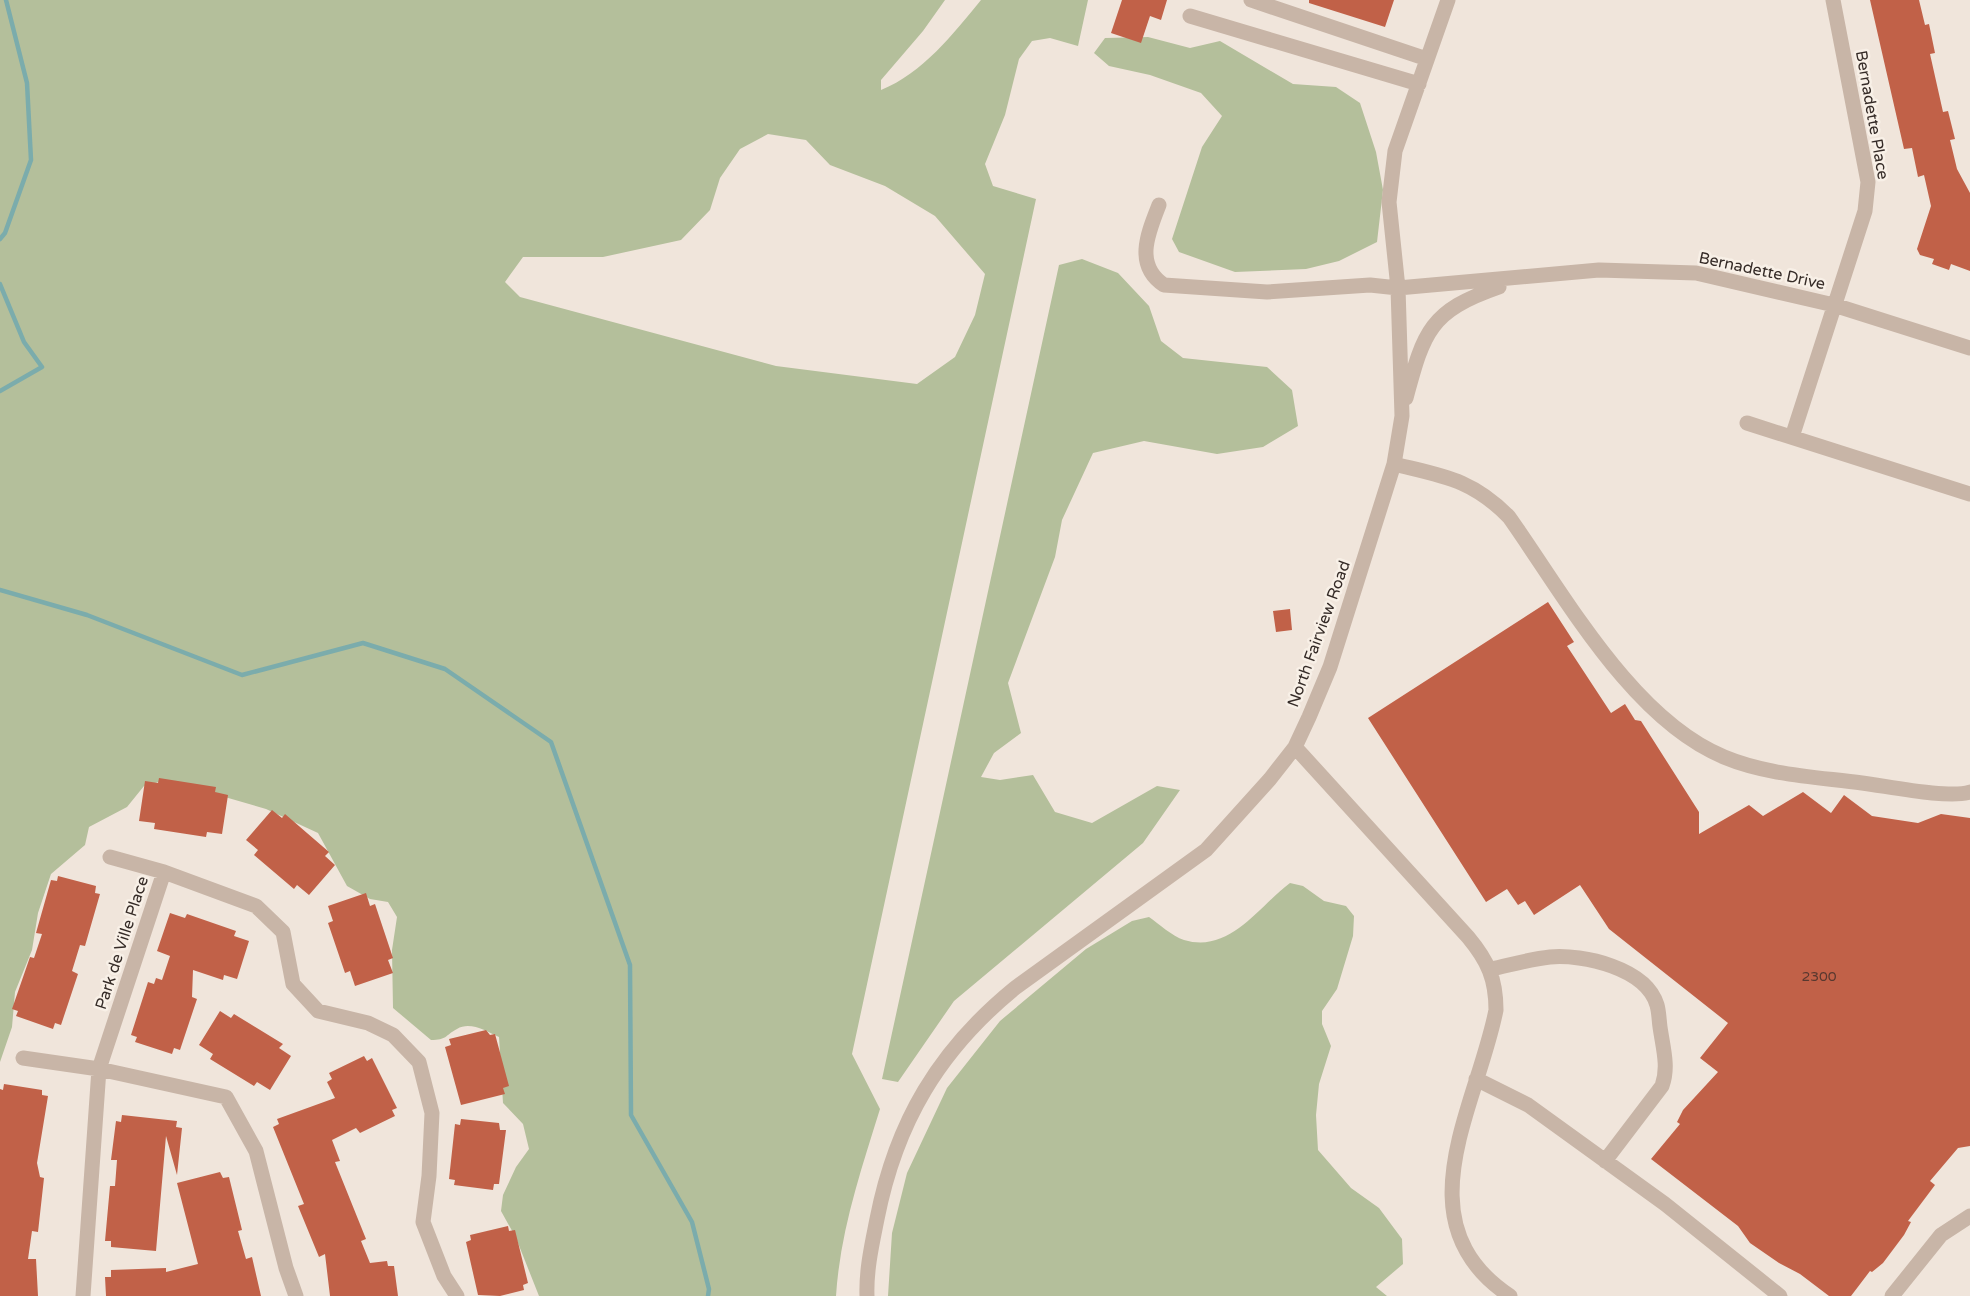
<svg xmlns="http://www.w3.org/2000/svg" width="1970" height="1296" font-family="'Varela Round',sans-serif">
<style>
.green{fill:#b4bf9b;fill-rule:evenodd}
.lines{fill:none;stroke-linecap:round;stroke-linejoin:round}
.stream{stroke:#7bacac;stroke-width:4.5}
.building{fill:#c16148}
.minor{stroke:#c8b5a7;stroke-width:15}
.labels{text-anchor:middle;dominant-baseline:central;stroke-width:5;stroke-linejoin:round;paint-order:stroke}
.number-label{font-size:14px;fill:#58382f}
.street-label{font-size:16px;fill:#352b27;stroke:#f8f0e7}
</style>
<rect width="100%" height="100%" fill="#f0e5db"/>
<path class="green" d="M 0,0 L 945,0 L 923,31 L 881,80 L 881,90 C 923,73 953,34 981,0 L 1088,0 L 1078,46 L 1050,38 L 1032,41 L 1019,59 L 1005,115 L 985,164 L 993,186 L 1036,199 L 852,1054 L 880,1109 C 861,1170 840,1232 836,1296 L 539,1296 L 516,1238 L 501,1211 L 503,1195 L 516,1167 L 529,1149 L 523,1124 L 503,1103 L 499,1037 C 486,1031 470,1021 457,1029 C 444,1036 447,1040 431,1040 L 393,1008 L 392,950 L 397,917 L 388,902 L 370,899 L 347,886 L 318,833 L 266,809 L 166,780 L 144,786 L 127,807 L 89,827 L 85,845 L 51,874 L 38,913 L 32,950 L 15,992 L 12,1027 L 0,1062 ZM 768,134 L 806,140 L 830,165 L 885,186 L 935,216 L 985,274 L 975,315 L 955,357 L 917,384 L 776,366 L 520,297 L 505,282 L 523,257 L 603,257 L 681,240 L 710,210 L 720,178 L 740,149 Z
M 1148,37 L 1190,48 L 1220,41 L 1293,84 L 1336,87 L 1360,103 L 1376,152 L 1383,190 L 1377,242 L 1339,261 L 1306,269 L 1235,272 L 1179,252 L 1172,239 L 1202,147 L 1222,116 L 1201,93 L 1150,75 L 1109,66 L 1094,53 L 1105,38 Z
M 1082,259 L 1118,273 L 1149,306 L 1161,341 L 1183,358 L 1267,367 L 1292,390 L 1298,426 L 1263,447 L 1217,454 L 1144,441 L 1093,453 L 1062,520 L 1055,557 L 1008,683 L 1021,733 L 994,753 L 981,777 L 1000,780 L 1033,775 L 1055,812 L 1092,823 L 1157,786 L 1180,790 L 1143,843 L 954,1001 L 898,1082 L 882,1079 L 1059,265 Z
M 1290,883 L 1303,886 L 1324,901 L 1346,906 L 1354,916 L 1353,936 L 1337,989 L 1322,1011 L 1322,1024 L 1331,1046 L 1319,1084 L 1316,1115 L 1318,1150 L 1351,1188 L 1379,1208 L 1402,1239 L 1403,1264 L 1376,1287 L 1387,1296 L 888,1296 L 892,1233 L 907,1173 L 947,1088 L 1000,1021 L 1086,949 L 1132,921 L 1149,917 C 1159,924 1172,936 1184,940 C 1230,954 1259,906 1290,883 Z"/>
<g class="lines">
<path class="stream" d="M 0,239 L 5,233 L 31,160 L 27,83 L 6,0
M 0,284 L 24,342 L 42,367 L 0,391
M 0,590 L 87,615 L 242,675 L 363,643 L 445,669 L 551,742 L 630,965 L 631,1115 L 692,1222 L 709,1289 L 708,1296"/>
</g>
<path class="building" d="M 1122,0 L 1167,0 L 1161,20 L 1150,16 L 1141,43 L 1111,33 Z
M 1309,0 L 1394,0 L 1385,27 L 1309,3 Z
M 1870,0 L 1919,0 L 1925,25 L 1929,24 L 1935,53 L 1930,54 L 1943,112 L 1948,111 L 1955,139 L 1950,140 L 1957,169 L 1970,193 L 1970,271 L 1951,264 L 1949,270 L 1932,264 L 1934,259 L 1920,255 L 1917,249 L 1931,206 L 1924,175 L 1918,177 L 1912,148 L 1904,149 Z
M 1548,602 L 1574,642 L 1567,646 L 1611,713 L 1625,704 L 1635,720 L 1641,721 L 1699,812 L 1699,834 L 1749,805 L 1763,816 L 1803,792 L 1831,813 L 1844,795 L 1872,816 L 1918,823 L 1941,814 L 1970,818 L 1970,1146 L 1958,1148 L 1930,1181 L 1935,1185 L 1908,1221 L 1911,1222 L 1904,1235 L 1883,1263 L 1872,1272 L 1870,1271 L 1851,1296 L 1829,1296 L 1800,1274 L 1779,1263 L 1750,1243 L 1738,1226 L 1651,1159 L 1680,1124 L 1677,1122 L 1683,1110 L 1718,1072 L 1700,1058 L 1728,1023 L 1609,929 L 1580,885 L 1534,915 L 1525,901 L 1518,905 L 1507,889 L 1486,902 L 1368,718 Z
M 1290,609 L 1292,630 L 1276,632 L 1273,611 Z
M 159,778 L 216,787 L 215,792 L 228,795 L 222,834 L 207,832 L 206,837 L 154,829 L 155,823 L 139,821 L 145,781 L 158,783 Z
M 272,810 L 282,818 L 285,814 L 329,852 L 325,856 L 335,865 L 309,895 L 297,885 L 294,889 L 254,855 L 258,850 L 246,840 Z
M 58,876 L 96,886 L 95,893 L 100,894 L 85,946 L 80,945 L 72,971 L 78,974 L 61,1025 L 55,1023 L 53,1029 L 16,1016 L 18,1011 L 12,1009 L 30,957 L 34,958 L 42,934 L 36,933 L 51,880 L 57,881 Z
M 366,893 L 370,906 L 375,904 L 393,958 L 388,960 L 393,973 L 355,986 L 350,971 L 345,973 L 328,923 L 333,921 L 328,906 Z
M 170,913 L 185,918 L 187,914 L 236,931 L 234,936 L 249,941 L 237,979 L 224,975 L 223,980 L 193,970 L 192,997 L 197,999 L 180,1050 L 174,1048 L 172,1054 L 135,1042 L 137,1037 L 131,1035 L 148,982 L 154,984 L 156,978 L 162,980 L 170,956 L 157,951 Z
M 220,1011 L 231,1018 L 234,1014 L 283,1044 L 279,1048 L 291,1056 L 270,1090 L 257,1082 L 254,1086 L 210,1059 L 213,1054 L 199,1045 Z
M 486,1030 L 490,1035 L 495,1034 L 509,1086 L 503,1088 L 505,1094 L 461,1105 L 445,1047 L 451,1045 L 449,1039 Z
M 364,1056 L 367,1061 L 372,1058 L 397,1108 L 392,1110 L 395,1116 L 360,1133 L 356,1128 L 332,1140 L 340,1161 L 335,1162 L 366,1239 L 361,1241 L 370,1263 L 387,1261 L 388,1266 L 394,1266 L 398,1296 L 330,1296 L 325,1254 L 319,1257 L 298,1206 L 304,1204 L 273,1127 L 279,1124 L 277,1119 L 335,1098 L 327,1082 L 332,1079 L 329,1073 Z
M 4,1084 L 42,1090 L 42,1095 L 48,1096 L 37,1163 L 40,1177 L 44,1178 L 38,1232 L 32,1231 L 28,1259 L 36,1259 L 38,1296 L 0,1296 L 0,1089 L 3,1090 Z
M 122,1115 L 177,1121 L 176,1127 L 182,1128 L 177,1175 L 166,1136 L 156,1251 L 111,1247 L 111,1241 L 105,1241 L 110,1186 L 115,1186 L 117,1160 L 111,1160 L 116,1121 L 121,1122 Z
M 461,1119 L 499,1123 L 500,1130 L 506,1130 L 499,1184 L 494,1184 L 493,1190 L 454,1185 L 455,1180 L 449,1179 L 455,1124 L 460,1125 Z
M 220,1172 L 223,1178 L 229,1177 L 242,1230 L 238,1231 L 246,1259 L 252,1257 L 261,1296 L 106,1296 L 105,1277 L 111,1277 L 111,1270 L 166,1268 L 166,1272 L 198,1264 L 177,1183 Z
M 508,1226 L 509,1231 L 515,1230 L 528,1283 L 523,1285 L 524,1290 L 500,1296 L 478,1295 L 466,1242 L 471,1240 L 470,1235 Z"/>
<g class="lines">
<path class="minor" d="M 1251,0 L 1427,59
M 1190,16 L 1419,84
M 1159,205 C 1148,233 1134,265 1164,285 L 1267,292 L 1370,285 L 1398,288 L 1599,270 L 1696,273 L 1834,305 L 1970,348
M 1406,398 C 1424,331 1430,311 1499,287
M 1747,423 L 1970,494
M 1792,437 L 1865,211 L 1868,182 L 1833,0
M 1394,464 C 1443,476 1472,479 1509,517 C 1565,596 1632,719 1724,757 C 1767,775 1817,777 1862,783 C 1887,786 1949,799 1970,792
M 1295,747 L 1468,937 C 1488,961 1496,979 1496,1010 C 1477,1107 1400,1223 1510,1296
M 110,857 L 164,872 L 256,906 L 283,932 L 293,984 L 318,1011 L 368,1023 L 393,1035 L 419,1062 L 432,1113 L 429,1176 L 423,1222 L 444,1276 L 457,1296
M 1491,969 C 1510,965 1530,959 1550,957 C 1583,954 1646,968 1657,1005 C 1659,1012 1659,1020 1660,1027 C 1663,1048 1669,1067 1662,1086 L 1605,1161
M 23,1058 L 99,1069 L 226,1097 L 256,1151 L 286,1268 L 296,1296
M 1476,1079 L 1528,1105 L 1665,1204 L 1780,1296
M 83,1296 L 99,1069 L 164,872
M 867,1296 C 866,1270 872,1244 877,1219 C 896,1122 939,1050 1015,988 L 1206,850 L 1270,779 L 1295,747 L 1309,717 L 1330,667 L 1394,464 L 1402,416 L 1398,288 L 1389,202 L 1395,151 L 1448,0
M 1892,1296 L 1941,1235 L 1970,1216"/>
</g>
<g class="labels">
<g class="number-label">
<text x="1819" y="976">2300</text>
</g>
<g class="street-label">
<text transform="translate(1872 115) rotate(80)">Bernadette Place</text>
<text transform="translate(1762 271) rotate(12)">Bernadette Drive</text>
<text transform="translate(1319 634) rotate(-70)">North Fairview Road</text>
<text transform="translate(122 943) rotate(-72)">Park de Ville Place</text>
</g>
</g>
</svg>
